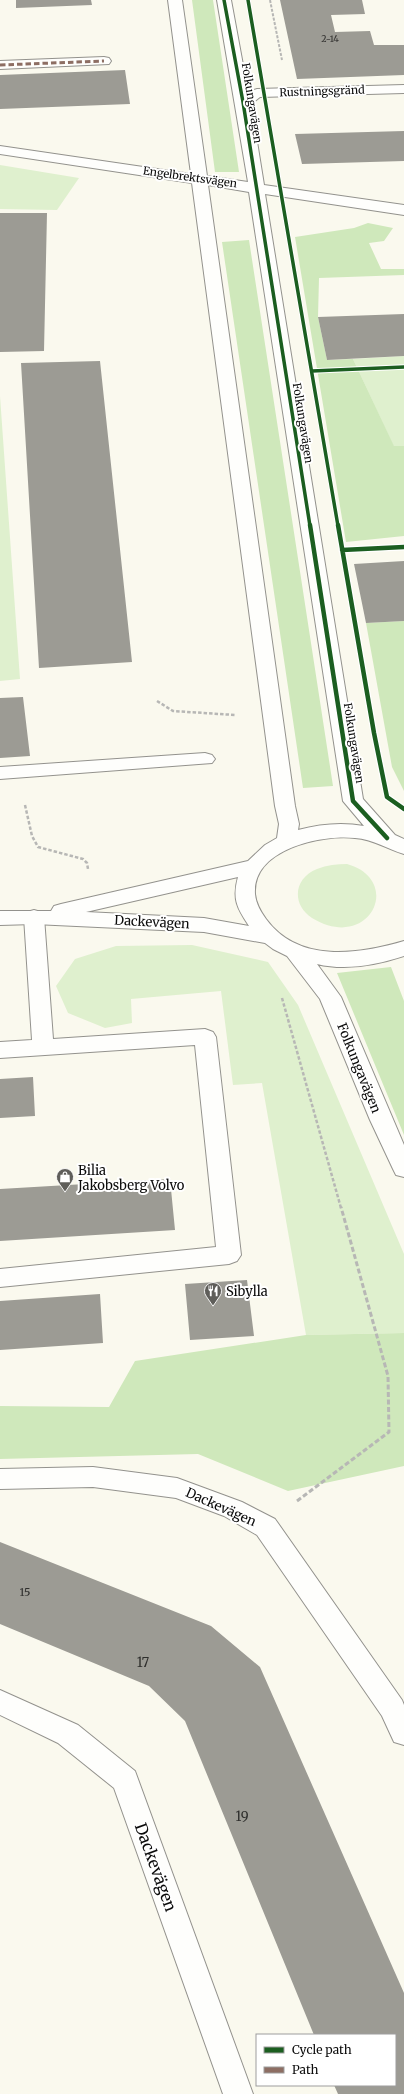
<svg xmlns="http://www.w3.org/2000/svg" width="404" height="2094" font-family="Merriweather,serif">
<style>
.green{fill:#dff0ce}
.forest{fill:#cfe8bb}
.building{fill:#9c9b94}
.lines{fill:none;stroke-linecap:round;stroke-linejoin:round}
.service-casing{stroke:#93928d;stroke-width:2}
.minor-casing{stroke:#93928d;stroke-width:2}
.path-far2{stroke:#b7b7b5;stroke-width:2;stroke-dasharray:3 1.5;stroke-linecap:butt}
.path-far1{stroke:#b7b7b5;stroke-width:2.5;stroke-dasharray:3.5 2;stroke-linecap:butt}
.path{stroke:#b7b7b5;stroke-width:3;stroke-dasharray:5 2.5;stroke-linecap:butt}
.service{fill:#fefefc;fill-rule:evenodd}
.minor{fill:#fefefc;fill-rule:evenodd}
.quiet{stroke:#8d6e63;stroke-width:3;stroke-dasharray:5.5 3;stroke-linecap:butt}
.cycleway-far1-casing{stroke:#fff;stroke-width:5.5}
.cycleway-casing{stroke:#fff;stroke-width:7}
.cycleway-far1{stroke:#1b5e20;stroke-width:3.5}
.cycleway{stroke:#1b5e20;stroke-width:4.5}
.labels{text-anchor:middle;dominant-baseline:central;stroke-width:4;stroke-linejoin:round;paint-order:stroke}
.far-number-label{font-size:9px;fill:#2f2f2d}
.far-street-label{font-size:11px;fill:#0b0b0b;stroke:#fff}
.number-label{font-size:11px;fill:#2f2f2d}
.street-label{font-size:13px;fill:#0b0b0b;stroke:#fff}
.poi-label{font-size:13px;fill:#0b0b0b;stroke:#fff;text-anchor:start}
.near-number-label{font-size:13px;fill:#2f2f2d}
.near-street-label{font-size:16px;fill:#0b0b0b;stroke:#fff}
</style>
<rect width="100%" height="100%" fill="#faf9ee"/>
<path class="green" d="M 0,165 L 79,178 L 57,210 L 0,209 Z
M 404,356 L 404,446 L 394,447 L 353,359 Z
M 0,396 L 20,679 L 0,681 Z
M 347,864 C 404,880 370,953 312,918 C 291,904 294,878 317,869 C 327,865 337,864 347,864 Z
M 192,945 L 268,962 L 298,1005 L 404,1254 L 404,1333 L 306,1335 L 262,1083 L 233,1085 L 221,991 L 131,999 L 132,1023 L 105,1028 L 68,1013 L 56,986 L 75,959 L 116,946 Z"/>
<path class="forest" d="M 192,0 L 213,0 L 239,172 L 215,172 Z
M 368,223 L 393,228 L 384,241 L 369,243 L 381,269 L 404,269 L 404,275 L 319,278 L 318,317 L 327,360 L 353,359 L 394,446 L 404,446 L 404,536 L 346,542 L 295,237 L 354,228 Z
M 249,240 L 333,786 L 303,788 L 222,242 Z
M 404,621 L 404,791 L 392,767 L 366,623 Z
M 391,967 L 404,1001 L 404,1135 L 337,973 Z
M 404,1333 L 404,1466 L 288,1491 L 198,1454 L 0,1459 L 0,1406 L 109,1407 L 135,1361 L 306,1335 Z"/>
<path class="building" d="M 16,0 L 91,0 L 92,5 L 16,8 Z
M 280,0 L 362,0 L 365,14 L 331,15 L 335,32 L 370,31 L 374,45 L 404,45 L 404,75 L 297,79 Z
M 125,70 L 130,104 L 0,109 L 0,75 Z
M 404,131 L 404,161 L 302,164 L 295,134 Z
M 0,213 L 47,213 L 44,351 L 0,352 Z
M 404,314 L 404,356 L 327,360 L 318,317 Z
M 100,361 L 132,662 L 39,668 L 21,363 Z
M 404,561 L 404,621 L 366,623 L 354,564 Z
M 23,697 L 30,756 L 0,758 L 0,698 Z
M 33,1077 L 35,1116 L 0,1118 L 0,1079 Z
M 170,1179 L 175,1230 L 0,1241 L 0,1189 Z
M 247,1280 L 254,1336 L 190,1340 L 185,1284 Z
M 100,1294 L 103,1343 L 0,1350 L 0,1301 Z
M 0,1542 L 211,1626 L 260,1667 L 404,1993 L 404,2094 L 338,2094 L 334,2085 L 395,2085 L 395,2035 L 314,2035 L 185,1721 L 149,1686 L 0,1624 Z"/>
<g class="lines">
<defs>
<path id="service" d="M 205,753 L 212,755 L 215,759 L 212,763 L 0,779 L 0,767 Z
M 34,910 L 41,912 L 44,917 L 53,1039 L 205,1029 L 213,1032 L 216,1037 L 241,1255 L 237,1261 L 229,1264 L 0,1287 L 0,1269 L 216,1247 L 195,1045 L 0,1058 L 0,1042 L 32,1040 L 24,917 L 27,912 Z
M 0,1690 L 78,1725 L 135,1771 L 253,2094 L 223,2094 L 114,1788 L 58,1743 L 0,1715 Z"/>
<path id="minor" d="M 168,0 L 182,0 L 207,176 L 248,182 L 217,0 L 231,0 L 248,92 L 257,89 L 404,85 L 404,93 L 260,97 L 251,104 L 264,185 L 404,205 L 404,215 L 265,194 L 363,799 L 395,835 L 404,839 L 404,854 C 387,849 373,839 355,838 C 322,834 252,849 255,894 C 256,904 261,912 266,919 C 299,964 359,954 404,941 L 404,956 C 377,965 345,971 317,964 L 341,997 L 404,1145 L 404,1177 L 396,1175 L 393,1169 L 370,1120 L 320,999 L 287,956 L 273,949 L 265,943 L 204,932 L 34,924 L 0,925 L 0,911 L 51,911 L 54,906 L 61,904 L 248,861 L 265,845 L 277,838 L 279,824 L 275,806 L 192,183 L 0,154 L 0,146 L 191,174 ZM 208,185 L 249,192 L 343,801 L 364,826 C 342,822 320,824 298,830 L 299,824 L 295,806 ZM 238,877 C 232,899 237,908 249,926 L 204,918 L 86,912 Z
M 104,57 L 109,58 L 111,61 L 109,64 L 0,69 L 0,61 Z
M 93,1467 L 177,1478 L 242,1502 L 275,1519 L 402,1700 L 404,1705 L 404,1745 L 394,1742 L 382,1716 L 257,1535 L 224,1516 L 176,1498 L 93,1487 L 0,1489 L 0,1469 Z"/>
</defs>
<use href="#service" class="service-casing"/>
<use href="#minor" class="minor-casing"/>
<path class="path-far2" d="M 270,0 L 282,60"/>
<path class="path-far1" d="M 157,701 L 173,711 L 235,715
M 25,805 L 32,836 L 38,847 L 83,859 L 87,863 L 88,869
M 282,998 L 341,1208"/>
<path class="path" d="M 297,1501 L 389,1432 L 388,1376 L 341,1207"/>
<use href="#service" class="service"/>
<use href="#minor" class="minor"/>
<path class="quiet" d="M 0,65 L 104,61"/>
<defs>
<path id="cycleway-far1" d="M 224,0 L 243,102 L 310,526
M 248,0 L 338,526
M 312,371 L 404,367"/>
<path id="cycleway" d="M 310,525 L 353,801 L 387,838
M 338,525 L 374,733 L 387,797 L 404,809
M 342,550 L 404,547"/>
</defs>
<use href="#cycleway-far1" class="cycleway-far1-casing"/>
<use href="#cycleway" class="cycleway-casing"/>
<use href="#cycleway-far1" class="cycleway-far1"/>
<use href="#cycleway" class="cycleway"/>
</g>
<defs>
<symbol id="shop-pin" viewBox="-11 -11 22 30"><path d="M0 17L-7.5 6A9.5 9.5 0 1 1 7.5 6Z" fill="#5f5e5a" stroke="#fff"/><path d="M-5-2.5h2.3a2.7 3.5 0 0 1 5.4 0H5L5.5 6h-11ZM-1.5-2.5h3a1.5 2.3 0 0 0-3 0Z" fill="#fff"/></symbol>
<symbol id="restaurant-pin" viewBox="-11 -11 22 30"><path d="M0 17L-7.5 6A9.5 9.5 0 1 1 7.5 6Z" fill="#5f5e5a" stroke="#fff"/><path d="M-5-6h1v4h1v-4h1v4h1v-4h1v5L-1.5 .5V6h-2V.5L-5-1ZM5-6V6H3V1.5H1.5Q1.5-4 5-6Z" fill="#fff"/></symbol>
</defs>
<g fill-rule="evenodd">
<use href="#shop-pin" x="55" y="1167" width="20" height="27"/>
<use href="#restaurant-pin" x="203" y="1281" width="20" height="27"/>
</g>
<g class="labels">
<g class="far-number-label">
<text x="330" y="38">2-14</text>
</g>
<g class="far-street-label">
<text transform="translate(322 91) rotate(-2)">Rustningsgränd</text>
<text transform="translate(252 103) rotate(81)">Folkungavägen</text>
<text transform="translate(190 177) rotate(8)">Engelbrektsvägen</text>
<text transform="translate(303 423) rotate(81)">Folkungavägen</text>
<text transform="translate(354 743) rotate(81)">Folkungavägen</text>
</g>
<g class="number-label">
<text x="25" y="1592">15</text>
</g>
<g class="street-label">
<text transform="translate(152 922) rotate(3)">Dackevägen</text>
<text transform="translate(359 1068) rotate(68)">Folkungavägen</text>
<text transform="translate(221 1507) rotate(24)">Dackevägen</text>
</g>
<g class="poi-label">
<text x="78" y="1170">Bilia<tspan x="78" dy="15">Jakobsberg Volvo</tspan></text>
<text x="226" y="1291">Sibylla</text>
</g>
<g class="near-number-label">
<text x="143" y="1662">17</text>
<text x="242" y="1816">19</text>
</g>
<g class="near-street-label">
<text transform="translate(156 1867) rotate(70)">Dackevägen</text>
</g>
</g>
<rect x="256" y="2034" width="140" height="52" fill="#ffffff" stroke="#9d9d9d"/>
<rect x="264" y="2047" width="20" height="6" fill="#1b5e20" stroke="#9d9d9d"/>
<text x="292" y="2054" font-size="12" fill="#0b0b0b">Cycle path</text>
<rect x="264" y="2067" width="20" height="6" fill="#8d6e63" stroke="#9d9d9d"/>
<text x="292" y="2074" font-size="12" fill="#0b0b0b">Path</text>
</svg>
